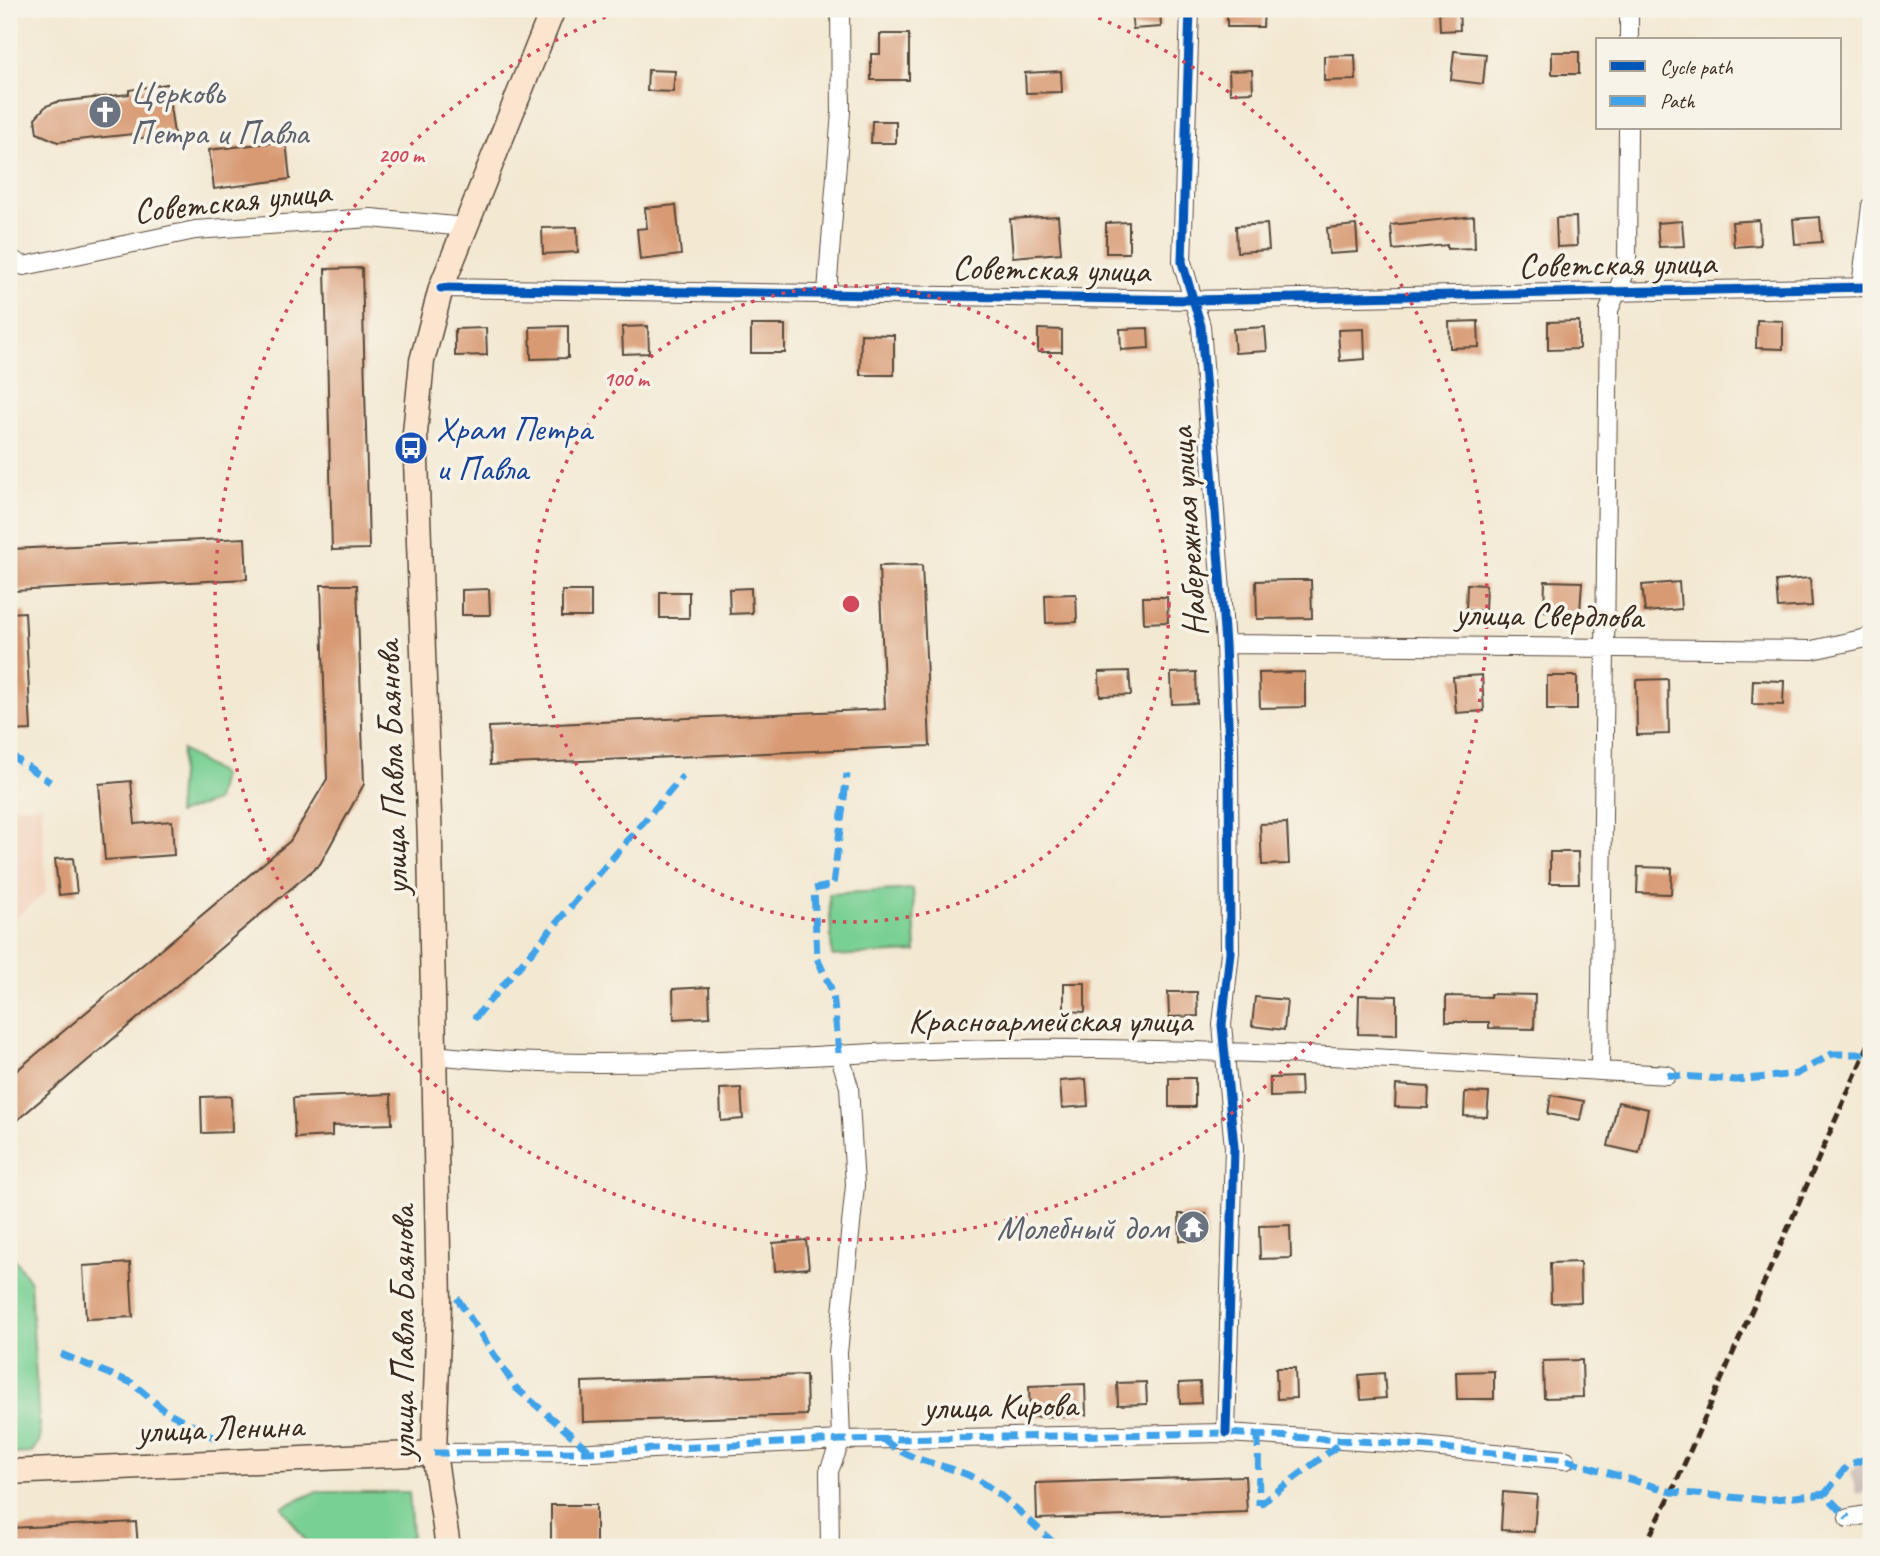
<svg xmlns="http://www.w3.org/2000/svg" width="1880" height="1556" font-family="Caveat,sans-serif">
<style>
.built{fill:#f3d4bf}
.industrial{fill:#cfc0bb}
.green{fill:#79d094;stroke:#5a7d59;stroke-width:2}
.building{fill:#d89a73}
.lines{fill:none;stroke-linecap:round;stroke-linejoin:round}
.street-casing{stroke:#574739;stroke-width:20}
.secondary-casing{stroke:#574739;stroke-width:27}
.street{stroke:#fff;stroke-width:18}
.secondary{stroke:#fbe5cf;stroke-width:24}
.rail{stroke:#3b2a1e;stroke-width:5;stroke-dasharray:10 5;stroke-linecap:butt}
.quiet{stroke:#3fa3ea;stroke-width:7;stroke-dasharray:14 7;stroke-linecap:butt}
.cycleway-casing{stroke:#f7f3e8;stroke-width:13}
.cycleway{stroke:#0057b8;stroke-width:9}
.ring{fill:none;stroke:#d1495b;stroke-width:3.5;stroke-dasharray:3.5 7}
.labels{text-anchor:middle;dominant-baseline:central;stroke-width:7;stroke-linejoin:round;paint-order:stroke}
.worship-label{font-size:35px;fill:#5b616d;stroke:#f7f3e8;text-anchor:start}
.street-label{font-size:35px;fill:#3b2a1e;stroke:#f7f3e8}
.transit-label{font-size:35px;fill:#164399;stroke:#f7f3e8;text-anchor:start}
.centre{fill:#d1495b;stroke:#f7f3e8;stroke-width:3.5}
.ring-label{font-size:21px;text-anchor:middle;font-weight:bold;fill:#d1495b;stroke:#f7f3e8;stroke-width:7;stroke-linejoin:round;paint-order:stroke}
</style>
<rect width="100%" height="100%" fill="#f7f3e8"/>
<filter id="ink" filterUnits="userSpaceOnUse"><feTurbulence type="fractalNoise" baseFrequency=".0143" numOctaves="2"/><feDisplacementMap in="SourceGraphic" scale="14" xChannelSelector="R" yChannelSelector="G"/><feConvolveMatrix kernelMatrix="1 2 1 2 8 2 1 2 1" color-interpolation-filters="sRGB"/></filter>
<filter id="wash" filterUnits="userSpaceOnUse"><feTurbulence type="fractalNoise" baseFrequency=".00686" numOctaves="4" result="noise"/><feDisplacementMap in="SourceGraphic" scale="28" xChannelSelector="R" yChannelSelector="G"/><feGaussianBlur stdDeviation="1.57" result="paint"/><feColorMatrix in="noise" values="0 0 0 0 0 0 0 0 0 0 0 0 0 0 0 0 0 1.4 0 .05"/><feComposite in="paint" operator="in"/></filter>
<g filter="url(#wash)">
<rect width="100%" height="100%" fill="#f3e9d3"/>
<path class="built" d="M 42,805 L 46,892 L 9,924 L 9,807 Z"/>
<path class="industrial" d="M 1871,1452 L 1871,1491 L 1856,1494 L 1851,1472 Z"/>
<path class="green" d="M 182,750 L 222,775 L 216,801 L 177,814 Z
M 913,889 L 916,952 L 832,956 L 829,894 Z
M 9,1250 L 30,1282 L 40,1440 L 31,1453 L 9,1454 Z
M 316,1492 L 409,1492 L 412,1536 L 396,1547 L 310,1547 L 282,1507 Z"/>
<g id="blocks">
<path class="building" d="M 1131,9 L 1160,9 L 1161,27 L 1133,29 Z
M 1227,9 L 1264,9 L 1263,27 L 1227,27 Z
M 1439,9 L 1459,9 L 1460,30 L 1440,31 Z
M 880,34 L 909,34 L 909,80 L 871,80 L 871,54 L 880,54 Z
M 1454,51 L 1486,54 L 1483,84 L 1451,80 Z
M 1552,52 L 1579,52 L 1579,74 L 1552,74 Z
M 1355,55 L 1356,80 L 1324,81 L 1324,56 Z
M 648,70 L 675,71 L 673,92 L 647,91 Z
M 1252,70 L 1253,92 L 1230,93 L 1229,71 Z
M 1061,71 L 1062,92 L 1026,93 L 1025,73 Z
M 167,84 L 174,134 L 134,139 L 133,134 L 58,142 L 37,133 L 35,118 L 46,106 L 57,102 L 129,94 L 129,90 Z
M 872,121 L 896,121 L 896,143 L 871,143 Z
M 286,141 L 290,179 L 214,189 L 209,150 Z
M 676,205 L 681,255 L 640,260 L 637,229 L 647,228 L 645,208 Z
M 1058,216 L 1061,253 L 1013,257 L 1010,219 Z
M 1474,216 L 1475,248 L 1447,249 L 1447,245 L 1393,250 L 1391,225 Z
M 1576,217 L 1577,246 L 1557,247 L 1556,218 Z
M 1820,217 L 1822,242 L 1795,244 L 1793,219 Z
M 1759,220 L 1760,245 L 1734,247 L 1732,222 Z
M 1682,221 L 1684,246 L 1659,247 L 1657,223 Z
M 1129,222 L 1129,253 L 1106,253 L 1106,223 Z
M 1267,224 L 1269,250 L 1237,252 L 1236,226 Z
M 1356,225 L 1358,252 L 1329,254 L 1327,228 Z
M 577,227 L 578,252 L 543,254 L 542,228 Z
M 362,268 L 369,549 L 332,550 L 325,269 Z
M 1757,320 L 1783,321 L 1783,349 L 1756,348 Z
M 1478,321 L 1479,347 L 1450,348 L 1449,322 Z
M 1579,321 L 1579,349 L 1548,350 L 1548,322 Z
M 751,325 L 785,325 L 785,353 L 751,353 Z
M 568,326 L 568,358 L 531,359 L 530,327 Z
M 648,326 L 649,353 L 623,354 L 622,327 Z
M 1265,327 L 1267,351 L 1235,353 L 1233,329 Z
M 486,328 L 487,355 L 455,356 L 455,329 Z
M 1148,328 L 1149,348 L 1121,350 L 1120,329 Z
M 1038,329 L 1062,330 L 1062,352 L 1038,352 Z
M 1364,329 L 1365,359 L 1340,361 L 1338,330 Z
M 861,334 L 894,335 L 894,375 L 860,375 Z
M 245,538 L 247,579 L 13,591 L 11,549 Z
M 922,565 L 930,746 L 490,765 L 489,727 L 885,709 L 879,566 Z
M 1810,578 L 1812,606 L 1778,608 L 1776,581 Z
M 1293,580 L 1311,580 L 1312,618 L 1257,619 L 1256,581 Z
M 1545,581 L 1582,582 L 1580,612 L 1544,611 Z
M 1679,582 L 1681,609 L 1645,612 L 1642,585 Z
M 1467,584 L 1486,585 L 1485,611 L 1466,610 Z
M 321,585 L 357,585 L 364,784 L 320,864 L 9,1127 L 9,1077 L 290,841 L 327,779 Z
M 751,588 L 752,613 L 730,614 L 729,589 Z
M 489,589 L 490,615 L 462,615 L 462,590 Z
M 562,591 L 591,591 L 591,617 L 562,617 Z
M 660,592 L 689,592 L 689,618 L 660,618 Z
M 1076,594 L 1077,622 L 1046,623 L 1045,595 Z
M 1143,597 L 1167,597 L 1168,622 L 1144,623 Z
M 25,612 L 31,730 L 9,731 L 9,613 Z
M 1129,671 L 1131,695 L 1100,696 L 1099,672 Z
M 1196,672 L 1197,703 L 1172,704 L 1171,673 Z
M 1305,672 L 1305,707 L 1260,708 L 1259,673 Z
M 1482,675 L 1484,711 L 1456,713 L 1453,677 Z
M 1547,676 L 1577,676 L 1577,710 L 1547,710 Z
M 1668,679 L 1669,734 L 1637,735 L 1636,680 Z
M 1753,680 L 1784,681 L 1783,705 L 1752,704 Z
M 131,781 L 135,824 L 172,821 L 174,855 L 105,860 L 99,784 Z
M 1287,823 L 1289,864 L 1262,865 L 1260,824 Z
M 1550,852 L 1578,852 L 1579,883 L 1550,883 Z
M 73,858 L 77,893 L 59,895 L 55,859 Z
M 1638,867 L 1672,868 L 1671,894 L 1637,893 Z
M 1064,983 L 1085,983 L 1085,1012 L 1064,1011 Z
M 709,987 L 710,1017 L 674,1019 L 673,989 Z
M 1168,992 L 1197,992 L 1198,1016 L 1169,1017 Z
M 1490,994 L 1535,995 L 1534,1029 L 1489,1028 L 1489,1022 L 1446,1022 L 1446,996 L 1490,997 Z
M 1359,995 L 1397,996 L 1397,1035 L 1358,1034 Z
M 1255,997 L 1287,1000 L 1284,1030 L 1252,1026 Z
M 1300,1077 L 1301,1096 L 1270,1097 L 1270,1078 Z
M 1169,1078 L 1195,1078 L 1195,1107 L 1169,1107 Z
M 1086,1079 L 1088,1106 L 1062,1108 L 1060,1081 Z
M 1396,1085 L 1429,1087 L 1428,1108 L 1395,1107 Z
M 741,1088 L 743,1119 L 721,1121 L 720,1089 Z
M 1465,1092 L 1489,1093 L 1487,1117 L 1464,1116 Z
M 391,1094 L 392,1124 L 332,1126 L 332,1136 L 295,1138 L 293,1098 Z
M 1551,1095 L 1584,1101 L 1580,1120 L 1548,1114 Z
M 231,1096 L 232,1132 L 202,1133 L 201,1097 Z
M 1618,1102 L 1648,1109 L 1639,1153 L 1608,1146 Z
M 1179,1214 L 1206,1214 L 1206,1241 L 1180,1241 Z
M 1290,1225 L 1291,1258 L 1260,1259 L 1259,1226 Z
M 806,1240 L 809,1268 L 775,1271 L 773,1243 Z
M 1580,1262 L 1581,1302 L 1551,1303 L 1550,1263 Z
M 130,1263 L 133,1317 L 86,1319 L 83,1266 Z
M 1582,1360 L 1583,1397 L 1544,1398 L 1543,1361 Z
M 1276,1368 L 1295,1368 L 1296,1398 L 1277,1399 Z
M 1494,1371 L 1494,1399 L 1457,1399 L 1456,1372 Z
M 1384,1373 L 1386,1398 L 1361,1400 L 1359,1375 Z
M 806,1375 L 807,1415 L 583,1422 L 582,1382 Z
M 1146,1382 L 1147,1404 L 1118,1405 L 1117,1383 Z
M 1200,1382 L 1201,1403 L 1180,1404 L 1179,1383 Z
M 1085,1384 L 1086,1415 L 1030,1417 L 1029,1386 Z
M 1245,1476 L 1247,1512 L 1037,1519 L 1036,1483 Z
M 1503,1492 L 1537,1495 L 1534,1532 L 1501,1530 Z
M 551,1505 L 596,1505 L 596,1547 L 551,1547 Z
M 136,1522 L 138,1547 L 9,1547 L 9,1528 Z"/>
</g>
</g>
<g filter="url(#ink)">
<use href="#blocks" fill-opacity="0" stroke="#574739" stroke-width="2"/>
<g class="lines">
<defs>
<path id="street" d="M 1190,9 L 1182,262 L 1201,326 L 1225,644 L 1229,748 L 1230,952 L 1222,1025 L 1234,1147 L 1226,1433
M 1629,40 L 1629,9
M 9,258 L 24,266 L 195,230 L 371,218 L 465,227
M 1861,287 L 1871,206
M 441,288 L 1193,300 L 1871,287
M 827,292 L 841,112 L 840,9
M 1225,644 L 1812,650 L 1871,637
M 434,1055 C 622,1075 815,1051 1004,1049 C 1225,1047 1446,1062 1667,1075
M 1600,1071 L 1609,310 L 1627,268 L 1628,128
M 434,1453 L 591,1452 L 841,1440 L 1226,1433 L 1390,1443 L 1566,1460
M 1848,1518 L 1871,1514
M 830,1547 L 829,1471 L 841,1440 L 838,1353 L 855,1185 L 849,1087 L 839,1053"/>
<path id="secondary" d="M 9,1472 L 434,1453
M 448,1547 L 434,1453 L 439,1303 L 430,843 L 415,433 L 422,361 L 441,288 L 553,9"/>
</defs>
<use href="#street" class="street-casing"/>
<use href="#secondary" class="secondary-casing"/>
<use href="#street" class="street"/>
<use href="#secondary" class="secondary"/>
<path class="rail" d="M 1644,1547 L 1672,1492 L 1871,1039"/>
<path class="quiet" d="M 1867,640 L 1871,644
M 9,754 L 50,782
M 474,1019 L 683,776
M 839,1053 L 833,993 L 817,958 L 814,889 L 833,885 L 847,774
M 1667,1075 L 1736,1080 L 1797,1074 L 1832,1054 L 1871,1054
M 457,1298 L 516,1388 L 591,1452
M 61,1354 L 132,1383 L 164,1410 L 217,1439
M 1258,1435 L 1259,1505
M 884,1439 C 906,1461 940,1463 968,1475 C 995,1486 1036,1527 1058,1547
M 434,1453 L 591,1452 L 841,1440 L 1226,1433 L 1390,1443 L 1566,1460 L 1672,1492 L 1764,1500 L 1825,1494 L 1848,1518
M 1825,1494 L 1848,1465 L 1871,1457
M 1259,1505 L 1345,1440"/>
<defs>
<path id="cycleway" d="M 1190,9 L 1182,262 L 1201,326 L 1225,644 L 1229,748 L 1230,952 L 1222,1025 L 1234,1147 L 1226,1433
M 441,288 L 1193,300 L 1871,287"/>
</defs>
<use href="#cycleway" class="cycleway-casing"/>
<use href="#cycleway" class="cycleway"/>
</g>
</g>
<g class="ring">
<circle cx="851" cy="604" r="318"/>
<path d="M1079 10A636 636 0 1 1 623 10"/>
</g>
<defs>
<symbol id="church-disc" viewBox="-11 -11 22 22"><circle r="9.5" fill="#6b7280" stroke="#f7f3e8"/><path d="M-1.2-6h2.4v3.5h3.3v2.4h-3.3V6h-2.4V-.1h-3.3v-2.4h3.3Z" fill="#fff"/></symbol>
<symbol id="bus-disc" viewBox="-11 -11 22 22"><circle r="9.5" fill="#1a4fb4" stroke="#f7f3e8"/><path d="M-5-6H5V4H4V6H2V4H-2V6H-4V4H-5ZM-3.5-4V0h7V-4ZM-3.5 1.2v1.5H-2V1.2ZM2 1.2v1.5H3.5V1.2Z" fill="#fff"/></symbol>
<symbol id="temple-disc" viewBox="-11 -11 22 22"><circle r="9.5" fill="#6b7280" stroke="#f7f3e8"/><path d="M0-6L5-2H3V0L6.5 2.5H4V6H1.5V3h-3V6H-4V2.5H-6.5L-3 0V-2H-5Z" fill="#fff"/></symbol>
</defs>
<g fill-rule="evenodd">
<use href="#church-disc" x="86" y="93" width="38" height="38"/>
<use href="#bus-disc" x="392" y="429" width="38" height="38"/>
<use href="#temple-disc" x="1174" y="1208" width="38" height="38"/>
</g>
<g class="labels">
<g class="worship-label">
<text x="130" y="92">Церковь<tspan x="130" dy="40">Петра и Павла</tspan></text>
<text x="1168" y="1227" text-anchor="end">Молебный дом</text>
</g>
<g class="street-label">
<text transform="translate(232 201) rotate(-6)">Советская улица</text>
<text transform="translate(1617 264) rotate(-1)">Советская улица</text>
<text transform="translate(1051 269) rotate(1)">Советская улица</text>
<text transform="translate(1188 532) rotate(-94)">Набережная улица</text>
<text transform="translate(1549 615) rotate(1)">улица Свердлова</text>
<text transform="translate(392 768) rotate(-92)">улица Павла Баянова</text>
<text x="1050" y="1020">Красноармейская улица</text>
<text transform="translate(402 1333) rotate(-90)">улица Павла Баянова</text>
<text transform="translate(1000 1406) rotate(-1)">улица Кирова</text>
<text transform="translate(220 1428) rotate(-2)">улица Ленина</text>
</g>
<g class="transit-label">
<text x="436" y="428">Храм Петра<tspan x="436" dy="40">и Павла</tspan></text>
</g>
</g>
<circle cx="851" cy="604" r="10" class="centre"/>
<g class="ring-label">
<text x="401" y="162">200 m</text>
<text x="626" y="386">100 m</text>
</g>
<rect width="1880" height="1556" fill="none" stroke="#f7f3e8" stroke-width="35"/>
<rect x="1596" y="38" width="245" height="91" fill="#f7f3e8" stroke="#aca397" stroke-width="2"/>
<rect x="1610" y="61" width="35" height="10" fill="#0057b8" stroke="#aca397" stroke-width="2"/>
<text x="1660" y="74" font-size="21" fill="#3b2a1e">Cycle path</text>
<rect x="1610" y="96" width="35" height="10" fill="#3fa3ea" stroke="#aca397" stroke-width="2"/>
<text x="1660" y="108" font-size="21" fill="#3b2a1e">Path</text>
</svg>
